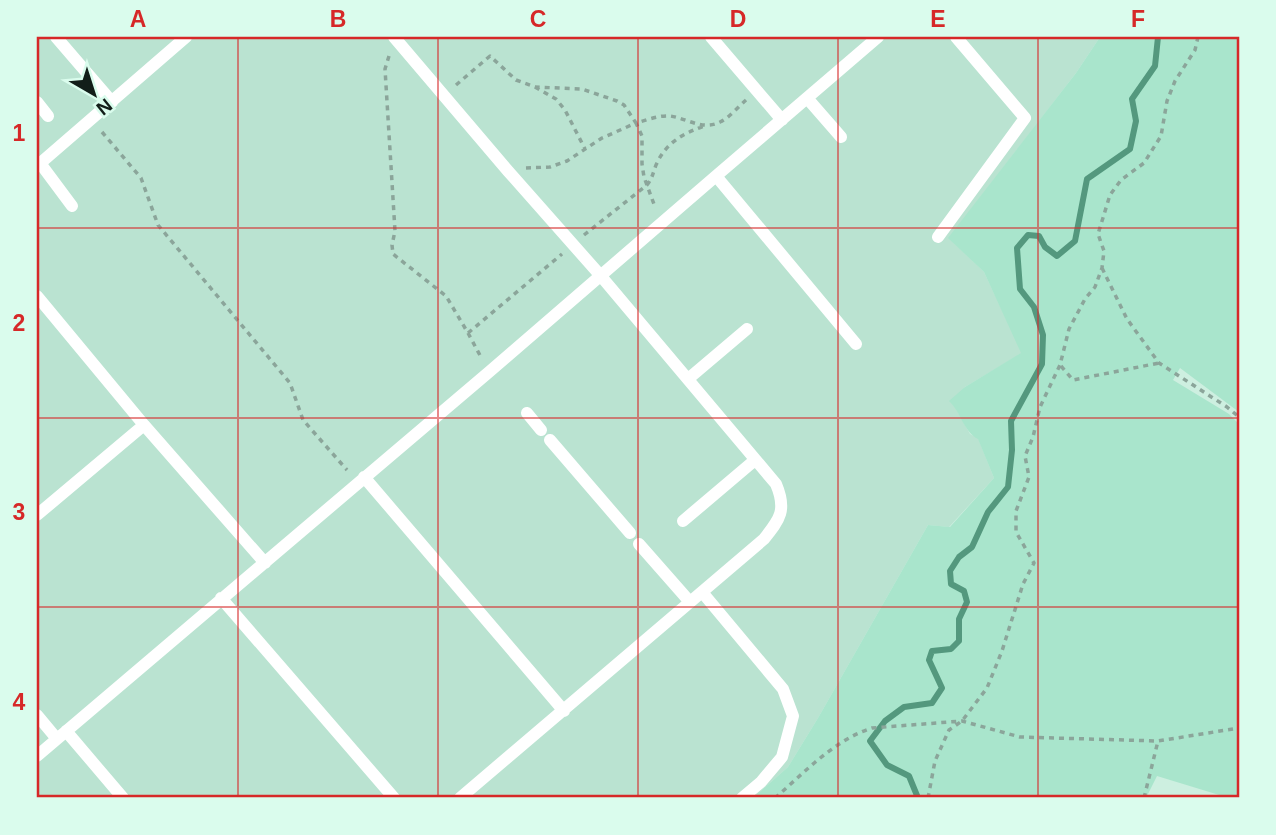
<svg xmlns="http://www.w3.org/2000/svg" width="1276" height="835" font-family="Arial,sans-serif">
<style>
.built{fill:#bae3d1}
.green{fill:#a9e5cc}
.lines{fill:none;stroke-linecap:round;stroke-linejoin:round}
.stream{stroke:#54987e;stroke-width:6}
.path{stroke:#8ba59a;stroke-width:3.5;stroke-dasharray:5 5;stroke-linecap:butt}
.service{stroke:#fff;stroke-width:12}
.grid{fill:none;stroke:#d62828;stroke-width:2;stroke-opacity:0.55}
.neatline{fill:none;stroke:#d62828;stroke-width:2.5}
.grid-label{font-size:23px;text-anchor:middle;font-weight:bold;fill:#d62828}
</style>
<rect width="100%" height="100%" fill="#cdefe0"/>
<path class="built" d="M 37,37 L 1100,37 L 1076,73 L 949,238 L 984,272 L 1022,353 L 965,387 L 955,407 L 970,434 L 978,438 L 994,478 L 949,527 L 928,525 L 818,718 L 788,767 L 753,798 L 37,798 Z"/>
<path class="green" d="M 1100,37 L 1239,37 L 1239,412 L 1180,368 L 1173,380 L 1229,414 L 1239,424 L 1239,798 L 1229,798 L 1157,776 L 1146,798 L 753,798 L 788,767 L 818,718 L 928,525 L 950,527 L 994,478 L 978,439 C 963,431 961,412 949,401 L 965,387 L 1021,353 L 984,272 L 948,238 L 1076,73 Z"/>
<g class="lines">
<path class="stream" d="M 918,798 L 909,776 L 887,765 L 870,741 L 885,721 L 904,707 L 932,703 L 942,688 L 929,660 L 932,651 L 951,649 L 959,641 L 959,619 L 967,602 L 964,591 L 951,584 L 950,571 L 959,557 L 972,547 L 988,512 L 1008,487 L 1012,450 L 1011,421 L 1042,364 L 1043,335 L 1034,307 L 1020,289 L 1017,248 L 1028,235 L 1039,236 L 1045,247 L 1057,256 L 1075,241 L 1087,179 L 1130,149 L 1136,121 L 1132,99 L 1155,66 L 1158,37"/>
<path class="path" d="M 389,56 L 385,69 L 395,231 L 392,245 L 393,254 L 446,296 L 468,333 L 562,254
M 456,85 L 490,56 L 516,80 L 535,87 L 582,89 L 617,101 L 624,105 L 636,123 C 647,120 659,115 670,116 C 686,118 703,131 720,122 C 729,118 738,107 746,100
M 535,87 L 556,99 L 565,110 L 585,149
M 102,132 L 141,178 L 158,225 L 290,383 L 303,420 L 347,470
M 526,168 L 550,167 L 567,161 L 602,138 L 636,123 L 642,136 L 642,164 L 644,177 L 655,207
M 584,235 L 647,185 C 652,179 653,173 656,165 C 666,142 684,133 707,125
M 1102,268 L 1127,319 L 1159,363 L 1227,407 L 1239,417
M 468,333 L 482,359
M 1061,366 L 1073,380 L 1159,363
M 775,798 C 804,773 834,740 872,728 L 962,721 L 1020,737 L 1158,741 L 1239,728
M 928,798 L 935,761 L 949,730 L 962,721 L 987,688 L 1002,651 L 1023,584 L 1034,563 L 1016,532 L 1016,511 L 1029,477 L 1025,456 L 1033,437 L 1040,407 L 1060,365 L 1069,329 L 1085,299 L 1095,287 L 1102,268 L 1104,251 L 1098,234 L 1110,195 L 1121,180 L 1144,163 L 1161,136 L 1167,101 L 1175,81 L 1195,50 L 1198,37
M 1144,798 L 1158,741"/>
<path class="service" d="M 56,37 L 112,102
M 394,37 L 508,171 L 600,275 L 776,484 C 787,510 780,519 764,539 L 460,798
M 711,37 L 782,120
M 807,98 L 841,137
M 37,102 L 48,116
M 40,163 L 72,206
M 37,166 L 186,37
M 938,237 L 1025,118 L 956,37
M 37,296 L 144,425 L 265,563
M 856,344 L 716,176 L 878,37
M 688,379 L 747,329
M 527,413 L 541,430
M 550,440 L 630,533
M 364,477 L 564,711
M 37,515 L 144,425
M 683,521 L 755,460
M 639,544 L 690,602
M 702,592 L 783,689 L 793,716 L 782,757 L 761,782 L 742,798
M 221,598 L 394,798
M 37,715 L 57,739
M 66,731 L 123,798
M 37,756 L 489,372 L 716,176"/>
</g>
<path class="grid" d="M 238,37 L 238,798M 438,37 L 438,798M 638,37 L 638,798M 838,37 L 838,798M 1038,37 L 1038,798M 37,228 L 1239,228M 37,418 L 1239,418M 37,607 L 1239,607"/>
<rect width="1276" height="835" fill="none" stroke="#dafced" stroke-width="77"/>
<g transform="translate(94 94) rotate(141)" stroke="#dafced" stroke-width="5" paint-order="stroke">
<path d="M0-5L12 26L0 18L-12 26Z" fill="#121e19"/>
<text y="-10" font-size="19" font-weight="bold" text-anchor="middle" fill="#121e19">N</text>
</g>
<rect x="38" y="38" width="1200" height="758" class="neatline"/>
<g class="grid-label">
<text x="138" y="27">A</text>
<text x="338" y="27">B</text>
<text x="538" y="27">C</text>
<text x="738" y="27">D</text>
<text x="938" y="27">E</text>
<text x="1138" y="27">F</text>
<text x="19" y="141">1</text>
<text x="19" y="331">2</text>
<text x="19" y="520">3</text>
<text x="19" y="710">4</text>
</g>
</svg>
